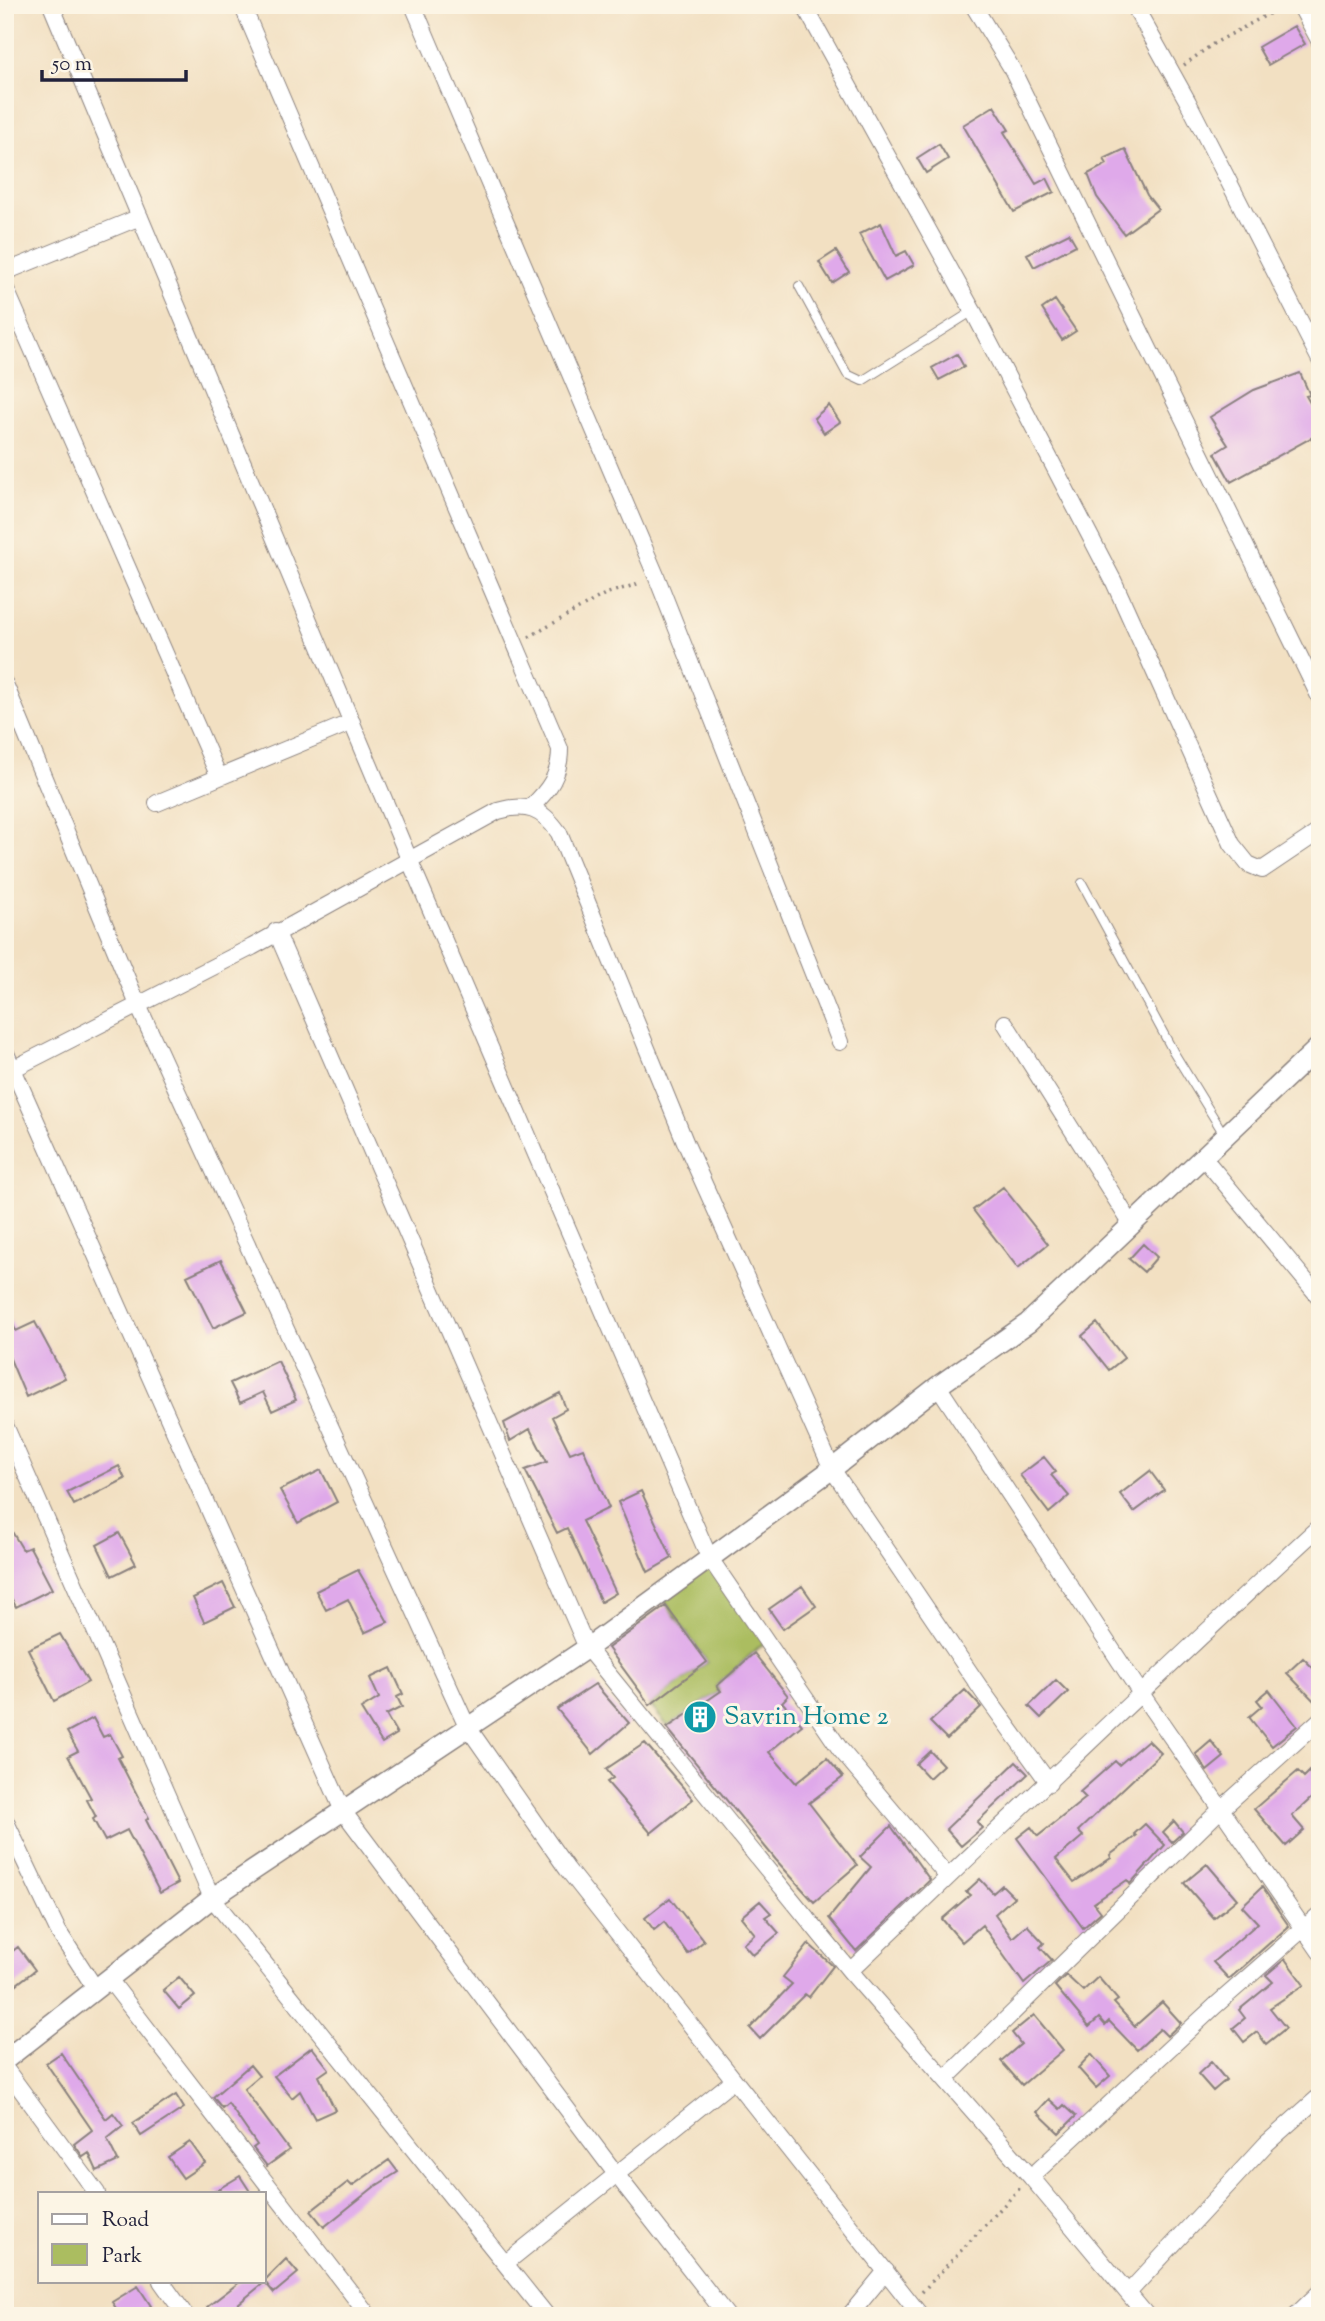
<svg xmlns="http://www.w3.org/2000/svg" width="1325" height="2321" font-family="'Sorts Mill Goudy',serif">
<style>
.green{fill:#abbd60;stroke:#66704e;stroke-width:2}
.building{fill:#dfa9ea}
.lines{fill:none;stroke-linecap:round;stroke-linejoin:round}
.service-casing{stroke:#8a817e;stroke-width:10}
.minor-casing{stroke:#8a817e;stroke-width:18}
.tertiary-casing{stroke:#8a817e;stroke-width:22}
.path{stroke:#8a817e;stroke-width:3.5;stroke-dasharray:2 5;stroke-linecap:butt}
.service{stroke:#fff;stroke-width:8}
.minor{stroke:#fff;stroke-width:16}
.tertiary{stroke:#fff;stroke-width:19}
.labels{text-anchor:middle;dominant-baseline:central;stroke-width:6;stroke-linejoin:round;paint-order:stroke}
.culture-label{font-size:26px;fill:#0d838f;stroke:#fcf5e5;text-anchor:start}
</style>
<rect width="100%" height="100%" fill="#fcf5e5"/>
<filter id="ink" filterUnits="userSpaceOnUse"><feTurbulence type="fractalNoise" baseFrequency=".0143" numOctaves="2"/><feDisplacementMap in="SourceGraphic" scale="14" xChannelSelector="R" yChannelSelector="G"/><feConvolveMatrix kernelMatrix="1 2 1 2 8 2 1 2 1" color-interpolation-filters="sRGB"/></filter>
<filter id="wash" filterUnits="userSpaceOnUse"><feTurbulence type="fractalNoise" baseFrequency=".00686" numOctaves="4" result="noise"/><feDisplacementMap in="SourceGraphic" scale="28" xChannelSelector="R" yChannelSelector="G"/><feGaussianBlur stdDeviation="1.57" result="paint"/><feColorMatrix in="noise" values="0 0 0 0 0 0 0 0 0 0 0 0 0 0 0 0 0 1.4 0 .05"/><feComposite in="paint" operator="in"/></filter>
<g filter="url(#wash)">
<rect width="100%" height="100%" fill="#f2e0c2"/>
<path class="green" d="M 709,1557 L 766,1641 L 717,1686 L 719,1692 L 668,1727 L 650,1705 L 707,1662 L 661,1596 Z"/>
<g id="blocks">
<path class="building" d="M 1294,26 L 1305,44 L 1268,65 L 1258,47 Z
M 994,106 L 1009,130 L 1004,132 L 1036,184 L 1047,178 L 1054,192 L 1014,212 L 963,125 Z
M 939,144 L 948,159 L 926,173 L 917,158 Z
M 1125,149 L 1147,195 L 1158,209 L 1124,234 L 1097,197 L 1088,174 L 1107,164 L 1104,159 Z
M 881,223 L 896,256 L 906,251 L 914,265 L 885,281 L 859,234 Z
M 1069,233 L 1076,245 L 1034,267 L 1027,254 Z
M 836,251 L 849,272 L 832,283 L 819,262 Z
M 1055,300 L 1076,331 L 1062,340 L 1042,309 Z
M 957,354 L 964,367 L 939,380 L 932,368 Z
M 1300,373 L 1310,395 L 1306,396 L 1320,420 L 1320,433 L 1231,482 L 1215,453 L 1228,445 L 1210,417 L 1254,390 Z
M 829,405 L 840,422 L 824,433 L 814,418 Z
M 1003,1187 L 1048,1244 L 1018,1268 L 973,1210 Z
M 1143,1244 L 1157,1257 L 1144,1272 L 1129,1259 Z
M 221,1260 L 247,1312 L 213,1328 L 187,1276 Z
M 5,1308 L 16,1331 L 35,1322 L 65,1378 L 26,1397 L 5,1347 Z
M 1097,1323 L 1124,1358 L 1109,1370 L 1082,1336 Z
M 278,1361 L 296,1400 L 272,1411 L 263,1392 L 240,1403 L 230,1383 Z
M 560,1393 L 566,1409 L 552,1417 L 570,1453 L 583,1448 L 609,1508 L 582,1521 L 616,1593 L 601,1602 L 567,1528 L 557,1533 L 525,1470 L 547,1462 L 530,1429 L 510,1441 L 504,1423 Z
M 1044,1457 L 1056,1472 L 1051,1475 L 1069,1496 L 1049,1513 L 1020,1475 Z
M 119,1466 L 125,1479 L 74,1505 L 67,1492 Z
M 321,1470 L 337,1502 L 298,1523 L 280,1490 Z
M 1150,1471 L 1164,1490 L 1134,1512 L 1120,1494 Z
M 641,1491 L 672,1558 L 648,1572 L 618,1502 Z
M 5,1520 L 23,1550 L 30,1547 L 52,1589 L 16,1607 L 5,1586 Z
M 119,1533 L 136,1564 L 112,1576 L 97,1545 Z
M 358,1570 L 388,1622 L 364,1633 L 348,1599 L 326,1610 L 316,1591 Z
M 223,1583 L 235,1607 L 204,1622 L 193,1598 Z
M 802,1586 L 816,1606 L 783,1629 L 769,1609 Z
M 666,1606 L 707,1662 L 650,1705 L 608,1648 Z
M 60,1634 L 88,1682 L 54,1701 L 28,1649 Z
M 754,1653 L 788,1696 L 782,1702 L 802,1725 L 769,1752 L 796,1783 L 827,1758 L 843,1777 L 809,1803 L 857,1865 L 814,1902 L 776,1860 L 667,1728 L 721,1691 L 717,1686 Z
M 1303,1658 L 1320,1675 L 1320,1707 L 1287,1673 Z
M 391,1668 L 403,1694 L 397,1697 L 402,1707 L 386,1715 L 397,1734 L 382,1743 L 361,1709 L 379,1698 L 370,1678 Z
M 1056,1680 L 1068,1692 L 1041,1718 L 1029,1706 Z
M 595,1684 L 629,1723 L 593,1754 L 557,1709 Z
M 965,1690 L 981,1707 L 947,1739 L 930,1722 Z
M 1269,1690 L 1297,1726 L 1272,1746 L 1249,1717 L 1262,1706 L 1257,1700 Z
M 93,1718 L 103,1737 L 110,1734 L 122,1756 L 118,1758 L 149,1818 L 146,1820 L 178,1883 L 160,1893 L 127,1830 L 105,1841 L 93,1819 L 96,1817 L 87,1800 L 91,1798 L 68,1756 L 78,1751 L 67,1732 Z
M 1148,1740 L 1161,1753 L 1078,1831 L 1083,1836 L 1056,1859 L 1074,1882 L 1111,1858 L 1110,1855 L 1136,1836 L 1134,1834 L 1145,1824 L 1165,1845 L 1130,1884 L 1127,1880 L 1094,1903 L 1101,1912 L 1083,1928 L 1017,1838 L 1031,1827 L 1038,1836 L 1086,1798 L 1080,1792 L 1115,1761 L 1119,1765 Z
M 1211,1741 L 1224,1757 L 1207,1771 L 1196,1754 Z
M 645,1743 L 693,1799 L 651,1833 L 607,1782 L 613,1778 L 606,1769 Z
M 930,1751 L 943,1765 L 929,1778 L 916,1764 Z
M 1320,1761 L 1320,1790 L 1292,1816 L 1304,1830 L 1286,1846 L 1254,1809 L 1298,1771 L 1304,1777 Z
M 1016,1762 L 1028,1774 L 977,1822 L 982,1828 L 961,1846 L 946,1829 Z
M 1174,1821 L 1183,1832 L 1172,1842 L 1163,1832 Z
M 891,1826 L 930,1880 L 856,1951 L 829,1918 L 871,1867 L 860,1857 Z
M 1207,1864 L 1237,1899 L 1214,1918 L 1184,1883 Z
M 980,1879 L 993,1893 L 1002,1885 L 1014,1897 L 995,1914 L 1012,1938 L 1027,1925 L 1044,1943 L 1040,1947 L 1052,1960 L 1024,1984 L 982,1925 L 962,1942 L 942,1919 L 970,1895 L 966,1892 Z
M 1262,1887 L 1289,1926 L 1229,1979 L 1213,1962 L 1258,1923 L 1242,1906 Z
M 670,1898 L 704,1941 L 688,1954 L 664,1922 L 654,1930 L 645,1918 Z
M 760,1901 L 771,1913 L 765,1917 L 779,1933 L 753,1955 L 743,1944 L 755,1934 L 741,1917 Z
M 809,1944 L 833,1966 L 809,1997 L 805,1994 L 760,2039 L 750,2028 L 792,1984 L 783,1977 Z
M 18,1947 L 35,1970 L 13,1987 L 5,1977 L 5,1957 Z
M 1285,1959 L 1304,1985 L 1270,2008 L 1286,2028 L 1266,2044 L 1257,2032 L 1244,2042 L 1233,2028 L 1245,2018 L 1239,2010 L 1273,1982 L 1266,1975 Z
M 1066,1975 L 1083,1991 L 1098,1977 L 1118,2000 L 1114,2003 L 1135,2026 L 1162,2002 L 1181,2023 L 1167,2036 L 1160,2029 L 1137,2050 L 1109,2021 L 1105,2025 L 1099,2018 L 1089,2027 L 1055,1986 Z
M 179,1977 L 195,1996 L 179,2009 L 163,1990 Z
M 1034,2015 L 1063,2050 L 1022,2085 L 1001,2061 L 1021,2044 L 1012,2033 Z
M 312,2047 L 329,2069 L 319,2076 L 335,2110 L 315,2119 L 300,2091 L 292,2098 L 274,2076 Z
M 61,2053 L 106,2119 L 113,2113 L 123,2126 L 107,2139 L 118,2161 L 97,2171 L 89,2153 L 83,2157 L 74,2144 L 92,2130 L 46,2063 Z
M 1091,2054 L 1110,2076 L 1096,2088 L 1078,2068 Z
M 1211,2062 L 1226,2080 L 1213,2091 L 1198,2074 Z
M 250,2065 L 259,2076 L 244,2089 L 289,2150 L 267,2166 L 253,2148 L 257,2145 L 228,2103 L 222,2108 L 213,2097 Z
M 176,2095 L 184,2108 L 141,2136 L 133,2123 Z
M 1049,2099 L 1060,2109 L 1064,2105 L 1076,2116 L 1059,2133 L 1037,2112 Z
M 190,2142 L 205,2163 L 183,2178 L 168,2157 Z
M 389,2160 L 398,2172 L 374,2187 L 324,2227 L 311,2211 L 348,2182 L 352,2186 Z
M 240,2176 L 251,2193 L 212,2193 Z
M 286,2259 L 298,2273 L 274,2293 L 265,2282 L 238,2304 L 248,2316 L 214,2316 L 207,2307 L 241,2281 L 264,2281 Z
M 138,2286 L 151,2306 L 134,2316 L 121,2316 L 112,2302 Z"/>
</g>
</g>
<g filter="url(#ink)">
<use href="#blocks" fill-opacity="0" stroke="#8a817e" stroke-width="2"/>
<g class="lines">
<defs>
<path id="service" d="M 799,286 L 847,374 L 862,381 L 973,311
M 1082,883 L 1173,1051 L 1225,1136"/>
<path id="minor" d="M 51,5 L 409,859 L 709,1557 L 840,1749 L 948,1877
M 242,5 L 560,749 C 560,775 549,790 531,807
M 413,5 L 657,578 L 840,1042
M 804,5 L 973,311 L 1114,582 L 1232,844 L 1248,864 L 1262,870 L 1320,831
M 973,5 L 1011,67 L 1320,698
M 1134,5 L 1188,102 L 1320,360
M 1300,5 L 1320,42
M 5,272 L 140,217
M 5,287 L 219,777
M 5,684 L 138,1005 L 467,1726 L 567,1869 L 921,2316
M 157,803 L 352,722
M 276,931 L 587,1648 L 850,1971 L 1031,2177 L 1147,2316
M 1005,1023 L 1132,1225
M 5,1051 L 343,1811 L 616,2174 L 727,2316
M 1307,1057 L 1320,1073
M 5,1073 L 252,947 L 498,811 C 526,803 542,808 559,833 L 686,1144 L 832,1469 L 983,1692 L 1049,1783
M 1203,1157 L 1320,1298
M 938,1386 L 1140,1692 L 1320,1952
M 5,1425 L 212,1898 L 547,2316
M 5,1820 L 58,1931 L 95,1988
M 850,1971 C 1006,1822 1161,1672 1320,1526
M 108,1978 L 369,2316
M 5,2068 L 97,2193
M 945,2079 L 1220,1810 L 1320,1720
M 1031,2177 L 1215,2006 L 1320,1914
M 507,2262 L 734,2080
M 161,2281 L 186,2316
M 1128,2293 L 1266,2144 L 1320,2096
M 849,2316 L 886,2271
M 1295,2316 L 1320,2292"/>
<path id="tertiary" d="M 5,2060 L 212,1898 L 587,1648 L 832,1469 L 938,1386 L 1028,1323 L 1320,1046"/>
</defs>
<use href="#service" class="service-casing"/>
<use href="#minor" class="minor-casing"/>
<use href="#tertiary" class="tertiary-casing"/>
<path class="path" d="M 1184,65 L 1213,44 L 1283,6
M 529,637 L 605,594 L 641,583
M 922,2292 L 1020,2188"/>
<use href="#service" class="service"/>
<use href="#minor" class="minor"/>
<use href="#tertiary" class="tertiary"/>
</g>
</g>
<defs>
<symbol id="building-disc" viewBox="-11 -11 22 22"><circle r="9.5" fill="#0f9aa8" stroke="#fcf5e5"/><path d="M-4-6H4V6H1V3H-1V6H-4ZM-2.5-4.3h1.7v1.8h-1.7ZM.8-4.3h1.7v1.8H.8ZM-2.5-1h1.7V.8h-1.7ZM.8-1h1.7V.8H.8Z" fill="#fff"/></symbol>
</defs>
<g fill-rule="evenodd">
<use href="#building-disc" x="681" y="1698" width="38" height="38"/>
</g>
<g class="labels">
<g class="culture-label">
<text x="724" y="1717">Savrin Home 2</text>
</g>
</g>
<rect width="1325" height="2321" fill="none" stroke="#fcf5e5" stroke-width="28"/>
<rect x="38" y="2192" width="228" height="91" fill="#fcf5e5" stroke="#a5a1a1" stroke-width="2"/>
<rect x="52" y="2214" width="35" height="10" fill="#ffffff" stroke="#a5a1a1" stroke-width="2"/>
<text x="102" y="2226" font-size="21" fill="#22223b">Road</text>
<rect x="52" y="2244" width="35" height="21" fill="#abbd60" stroke="#a5a1a1" stroke-width="2"/>
<text x="102" y="2262" font-size="21" fill="#22223b">Park</text>
<path d="M42 70v10h144v-10" fill="none" stroke="#22223b" stroke-width="3.5"/>
<text x="52" y="70" font-size="21" fill="#22223b" stroke="#fcf5e5" stroke-width="5" paint-order="stroke">50 m</text>
</svg>
